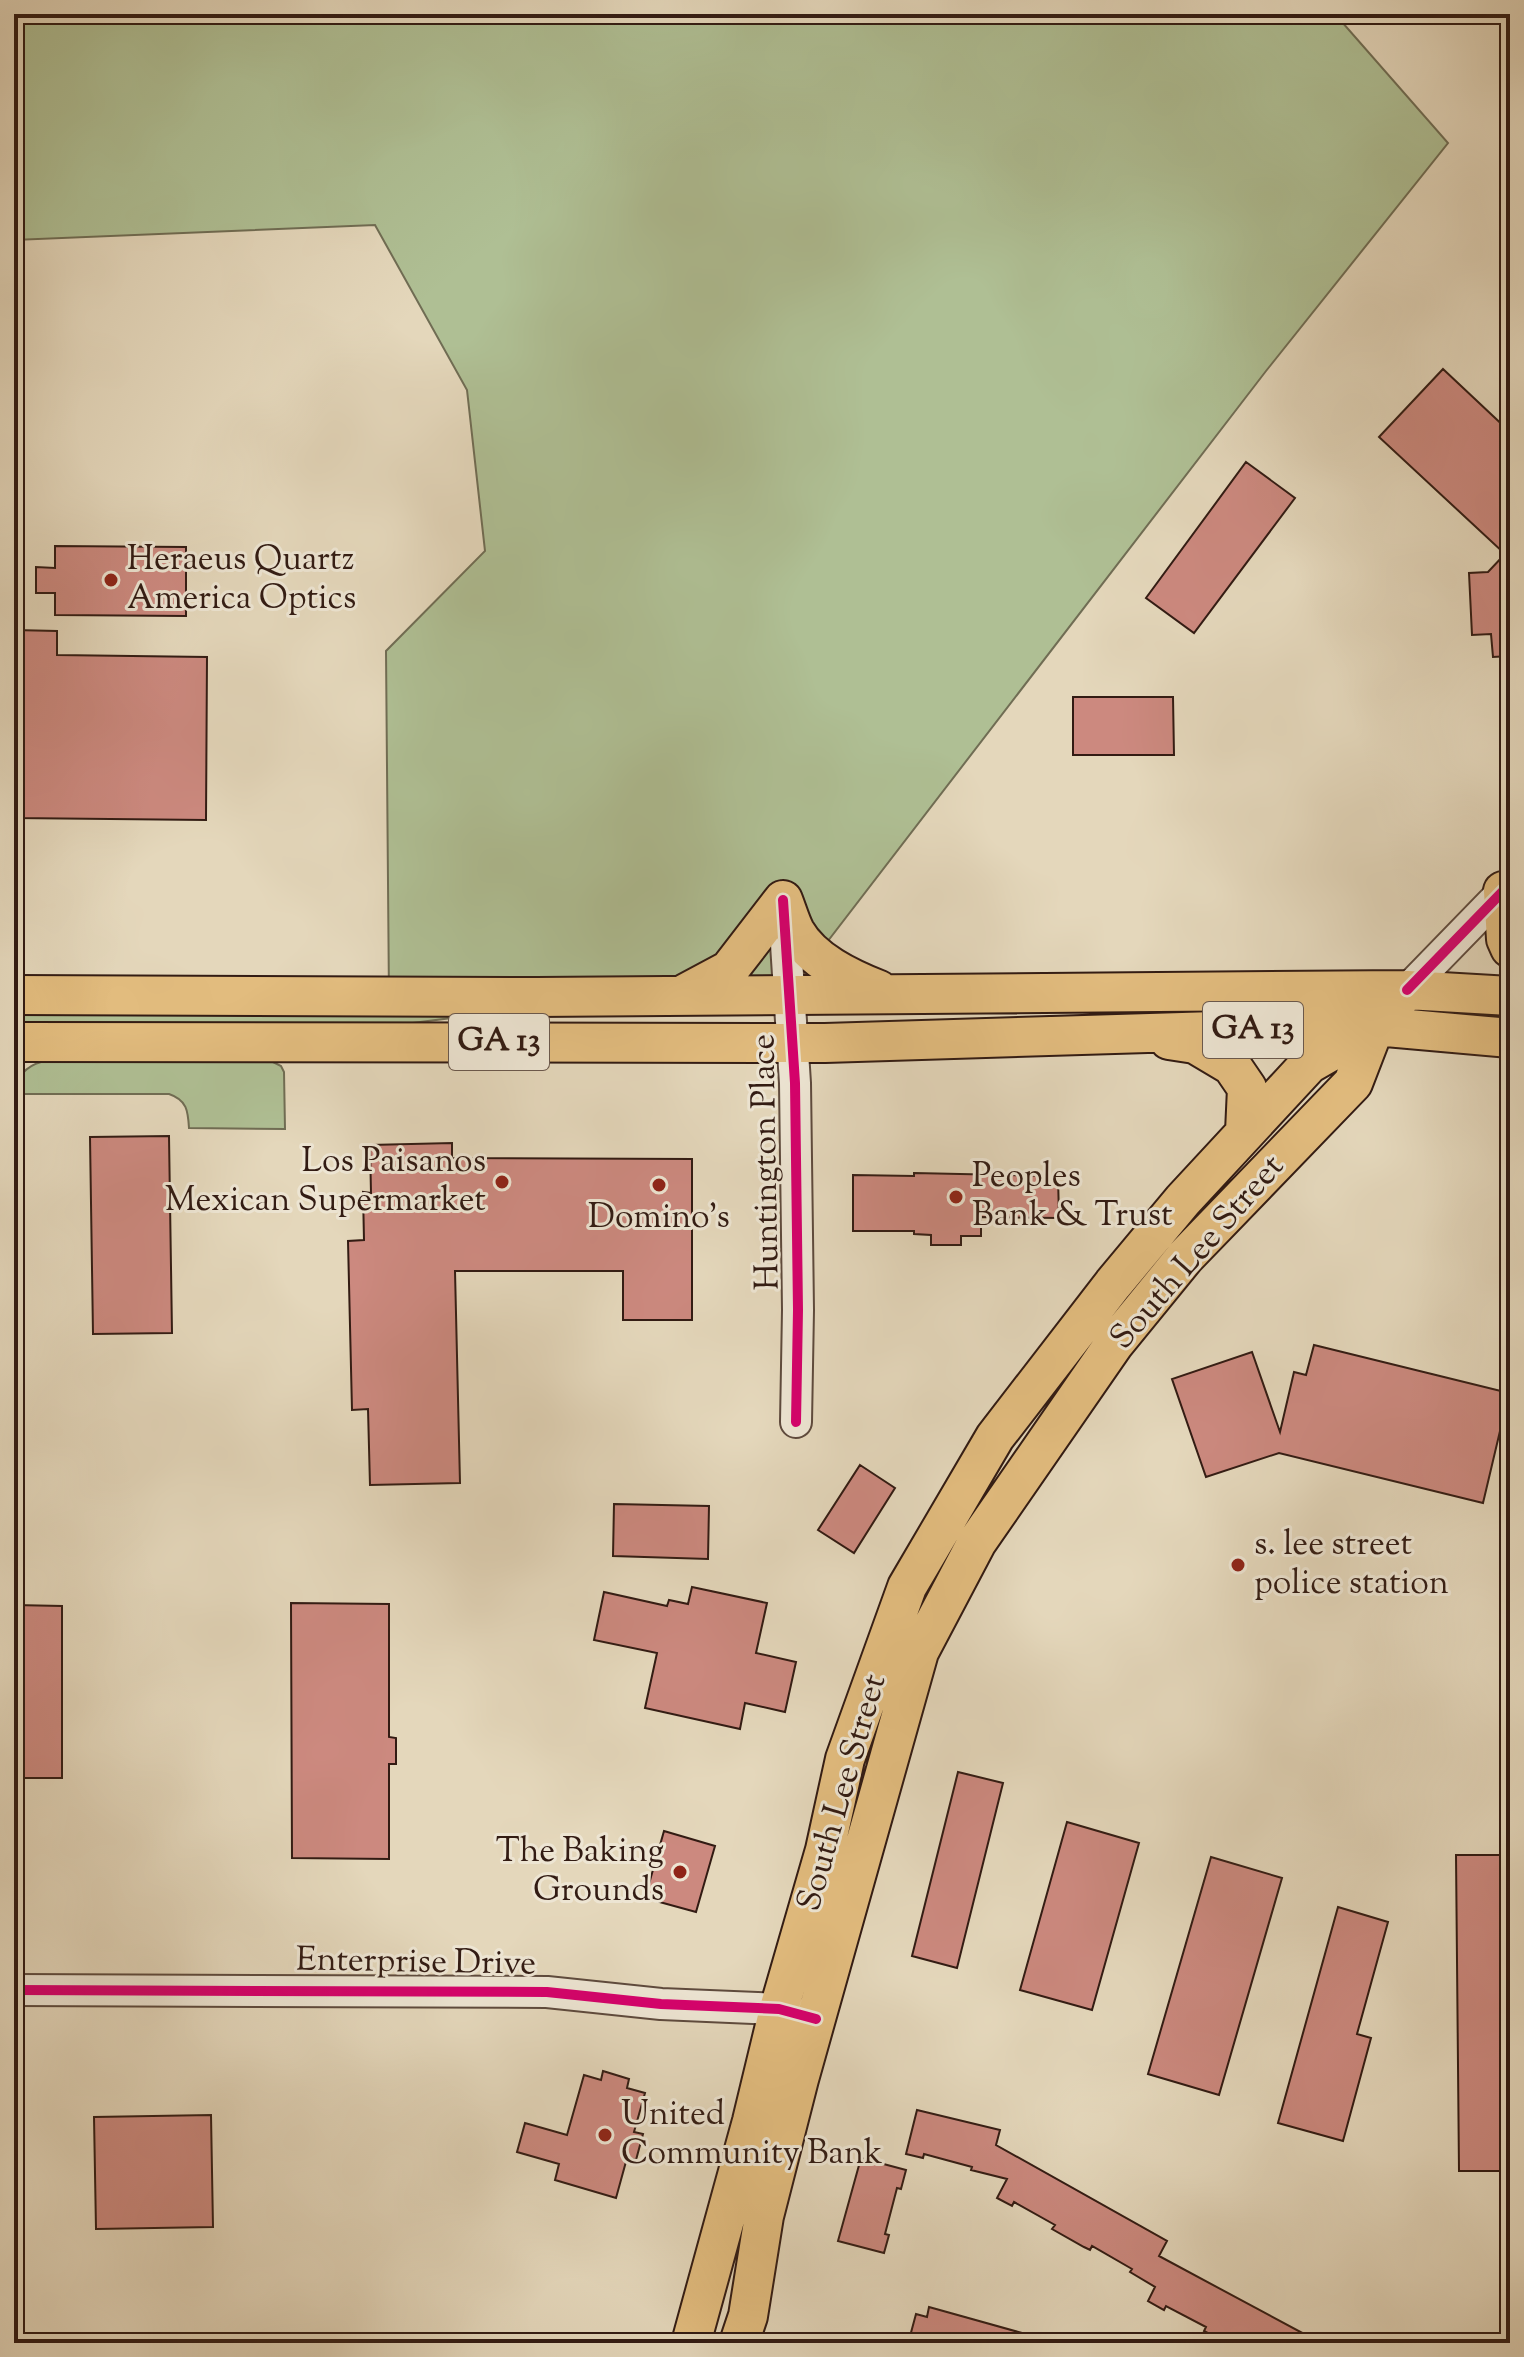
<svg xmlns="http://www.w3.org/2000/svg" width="1524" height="2357" font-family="'Sorts Mill Goudy',serif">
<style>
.green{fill:#afbf94;stroke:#706d54;stroke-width:2}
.building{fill:#cc897f;stroke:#321b13;stroke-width:2}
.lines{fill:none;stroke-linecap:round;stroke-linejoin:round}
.minor-casing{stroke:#5e4a3d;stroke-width:34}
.major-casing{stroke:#321b13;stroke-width:42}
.minor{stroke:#ede5d3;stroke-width:30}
.major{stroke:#e2bc7e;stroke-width:38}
.cycleway-casing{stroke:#ede5d3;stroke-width:15}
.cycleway{stroke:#d6006c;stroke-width:10}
.poi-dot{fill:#8f2418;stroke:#ede5d3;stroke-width:3}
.labels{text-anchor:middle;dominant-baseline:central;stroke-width:6;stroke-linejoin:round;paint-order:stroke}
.shield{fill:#ede5d3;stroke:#6a584d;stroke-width:2}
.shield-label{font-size:32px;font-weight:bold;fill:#321b13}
.poi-label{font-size:34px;fill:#321b13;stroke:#ede5d3;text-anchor:start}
.street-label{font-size:34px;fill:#321b13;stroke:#ede5d3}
</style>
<rect width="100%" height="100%" fill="#e4d7bb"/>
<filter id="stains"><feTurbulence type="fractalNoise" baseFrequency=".0025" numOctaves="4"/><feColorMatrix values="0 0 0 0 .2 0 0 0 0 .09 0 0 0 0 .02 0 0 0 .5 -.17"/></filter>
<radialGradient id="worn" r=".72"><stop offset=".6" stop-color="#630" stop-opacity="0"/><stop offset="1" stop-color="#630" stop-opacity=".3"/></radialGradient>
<path class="green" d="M 47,14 L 1335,14 L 1448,143 L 1266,371 L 781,1002 L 389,998 L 386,651 L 485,551 L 467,390 L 375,225 L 14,240 L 14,24 Z
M 14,1008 L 451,1009 L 451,1018 L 405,1024 L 14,1022 Z
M 41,1062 L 273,1062 L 281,1066 L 284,1072 L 285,1129 L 189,1128 C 188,1111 187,1100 169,1094 L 24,1094 L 17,1092 C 15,1077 27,1066 41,1062 Z"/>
<path class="building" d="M 1443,369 L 1510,432 L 1510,656 L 1493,657 L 1491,634 L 1472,635 L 1469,573 L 1488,572 L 1505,554 L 1379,437 Z
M 1246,462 L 1295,498 L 1194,633 L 1146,598 Z
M 55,546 L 186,547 L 186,616 L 55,615 L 55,593 L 36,593 L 36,567 L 55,568 Z
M 14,630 L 57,631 L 57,655 L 207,657 L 206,820 L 14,818 Z
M 1073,697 L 1173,697 L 1174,755 L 1073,755 Z
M 169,1136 L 172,1333 L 93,1334 L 90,1137 Z
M 452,1143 L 452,1158 L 692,1159 L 692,1320 L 623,1320 L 623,1271 L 455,1271 L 460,1483 L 370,1485 L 368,1409 L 352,1410 L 348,1241 L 364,1240 L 363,1192 L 371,1193 L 370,1145 Z
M 914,1173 L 1058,1176 L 1059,1218 L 981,1217 L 981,1236 L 961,1236 L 961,1245 L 931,1245 L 931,1235 L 914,1234 L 914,1231 L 853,1231 L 853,1175 L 914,1176 Z
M 1314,1345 L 1509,1393 L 1483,1503 L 1279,1453 L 1206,1477 L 1172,1379 L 1252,1352 L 1280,1432 L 1294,1372 L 1306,1375 Z
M 860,1465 L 895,1488 L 854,1553 L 818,1530 Z
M 614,1504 L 709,1506 L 708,1559 L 613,1556 Z
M 692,1587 L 767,1603 L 756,1653 L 796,1662 L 785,1712 L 745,1703 L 740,1729 L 645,1708 L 657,1653 L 594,1640 L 604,1592 L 667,1606 L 669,1600 L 688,1604 Z
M 291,1603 L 389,1604 L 389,1737 L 396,1738 L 396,1764 L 389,1764 L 389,1859 L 292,1858 Z
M 14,1605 L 62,1606 L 62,1778 L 14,1778 Z
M 958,1772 L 1003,1783 L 957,1968 L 912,1956 Z
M 1067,1822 L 1139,1843 L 1092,2010 L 1020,1990 Z
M 664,1831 L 715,1846 L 696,1912 L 645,1898 Z
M 1456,1855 L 1510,1855 L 1510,2171 L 1459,2171 Z
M 1211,1857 L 1282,1878 L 1219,2095 L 1148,2074 Z
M 1338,1907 L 1388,1922 L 1357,2034 L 1371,2038 L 1343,2141 L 1278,2123 Z
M 603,2071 L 629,2079 L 627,2088 L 645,2093 L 634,2132 L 643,2134 L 636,2160 L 627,2158 L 616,2198 L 555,2180 L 559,2164 L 517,2152 L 525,2123 L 567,2135 L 584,2075 L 601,2080 Z
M 917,2110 L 1000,2130 L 996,2145 L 1167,2241 L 1159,2256 L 1321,2343 L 1226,2343 L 1204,2331 L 1206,2327 L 1166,2306 L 1164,2310 L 1148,2301 L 1155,2287 L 1130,2272 L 1132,2269 L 1092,2246 L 1090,2250 L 1084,2247 L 1052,2229 L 1055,2225 L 1014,2202 L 1012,2206 L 997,2198 L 1007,2179 L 971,2170 L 972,2167 L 924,2154 L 923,2158 L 906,2154 Z
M 211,2115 L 213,2227 L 96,2229 L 94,2117 Z
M 861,2158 L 906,2170 L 901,2189 L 897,2188 L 885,2234 L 889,2235 L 884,2253 L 838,2241 Z
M 929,2307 L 1040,2338 L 1039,2343 L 920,2343 L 909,2340 L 916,2314 L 927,2317 Z"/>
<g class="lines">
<defs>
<path id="minor" d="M 784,913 L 795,1083 L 798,1310 L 796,1422
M 1407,990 L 1510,884
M 14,1990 L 547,1992 L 661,2004 L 779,2009 L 798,2014"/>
<path id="major" d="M 1503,891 L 1506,939 L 1510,948
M 783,900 C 787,910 790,921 795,931 C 812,961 849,978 879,990
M 686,993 L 729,970 L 783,900
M 14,995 L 536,997 L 1407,990 L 1510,996
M 1169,1040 L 1195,1044 L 1232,1066 L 1247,1088 L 1245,1132
M 14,1042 L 825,1043 L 1375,1026 L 1510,1038
M 691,2343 L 752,2121 L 779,2009 L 825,1850 L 845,1759 L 907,1587 L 995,1437 L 1113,1284 L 1183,1200 L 1309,1064 L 1375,1026 L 1407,990
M 739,2343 L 748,2316 L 764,2216 L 799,2079 L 919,1652 L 977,1542 L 1114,1344 L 1185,1257 L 1353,1083 L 1375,1026"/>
</defs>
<use href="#minor" class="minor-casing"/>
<use href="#major" class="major-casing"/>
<use href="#minor" class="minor"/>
<use href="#major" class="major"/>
<defs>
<path id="cycleway" d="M 783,900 L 795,1083 L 798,1310 L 796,1422
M 1407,990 L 1510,884
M 14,1990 L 547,1992 L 661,2004 L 779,2009 L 816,2019"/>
</defs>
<use href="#cycleway" class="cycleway-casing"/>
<use href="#cycleway" class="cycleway"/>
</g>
<g class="poi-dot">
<circle cx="111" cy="580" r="8"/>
<circle cx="502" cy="1182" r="8"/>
<circle cx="659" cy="1185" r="8"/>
<circle cx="956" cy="1197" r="8"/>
<circle cx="1238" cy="1565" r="8"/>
<circle cx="680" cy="1872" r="8"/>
<circle cx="605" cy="2135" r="8"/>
</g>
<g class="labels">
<g class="shield">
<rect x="1203" y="1002" width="100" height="56" rx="6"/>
<rect x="449" y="1014" width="100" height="56" rx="6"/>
</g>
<g class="shield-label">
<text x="1253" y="1030">GA 13</text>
<text x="499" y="1042">GA 13</text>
</g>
<g class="poi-label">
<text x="127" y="560">Heraeus Quartz<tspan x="127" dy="39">America Optics</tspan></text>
<text x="486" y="1162" text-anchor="end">Los Paisanos<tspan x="486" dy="39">Mexican Supermarket</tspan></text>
<text x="972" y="1177">Peoples<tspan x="972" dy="39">Bank &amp; Trust</tspan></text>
<text x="659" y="1218" text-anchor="middle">Domino's</text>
<text x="1254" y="1545">s. lee street<tspan x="1254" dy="39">police station</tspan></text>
<text x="664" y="1852" text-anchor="end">The Baking<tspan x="664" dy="39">Grounds</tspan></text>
<text x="621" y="2115">United<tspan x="621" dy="39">Community Bank</tspan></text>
</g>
<g class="street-label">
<text transform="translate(767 1162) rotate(-91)">Huntington Place</text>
<text transform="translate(1198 1253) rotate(-49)">South Lee Street</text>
<text transform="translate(843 1793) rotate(-74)">South Lee Street</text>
<text transform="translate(416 1963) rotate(1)">Enterprise Drive</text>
</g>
</g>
<rect width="1524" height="2357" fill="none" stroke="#e4d7bb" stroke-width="48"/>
<rect x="16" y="16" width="1492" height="2325" fill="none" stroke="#321b13" stroke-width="4"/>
<rect x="24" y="24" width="1476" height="2309" fill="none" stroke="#321b13" stroke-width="2"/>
<rect width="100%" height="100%" filter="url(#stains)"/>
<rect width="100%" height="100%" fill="url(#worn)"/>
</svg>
